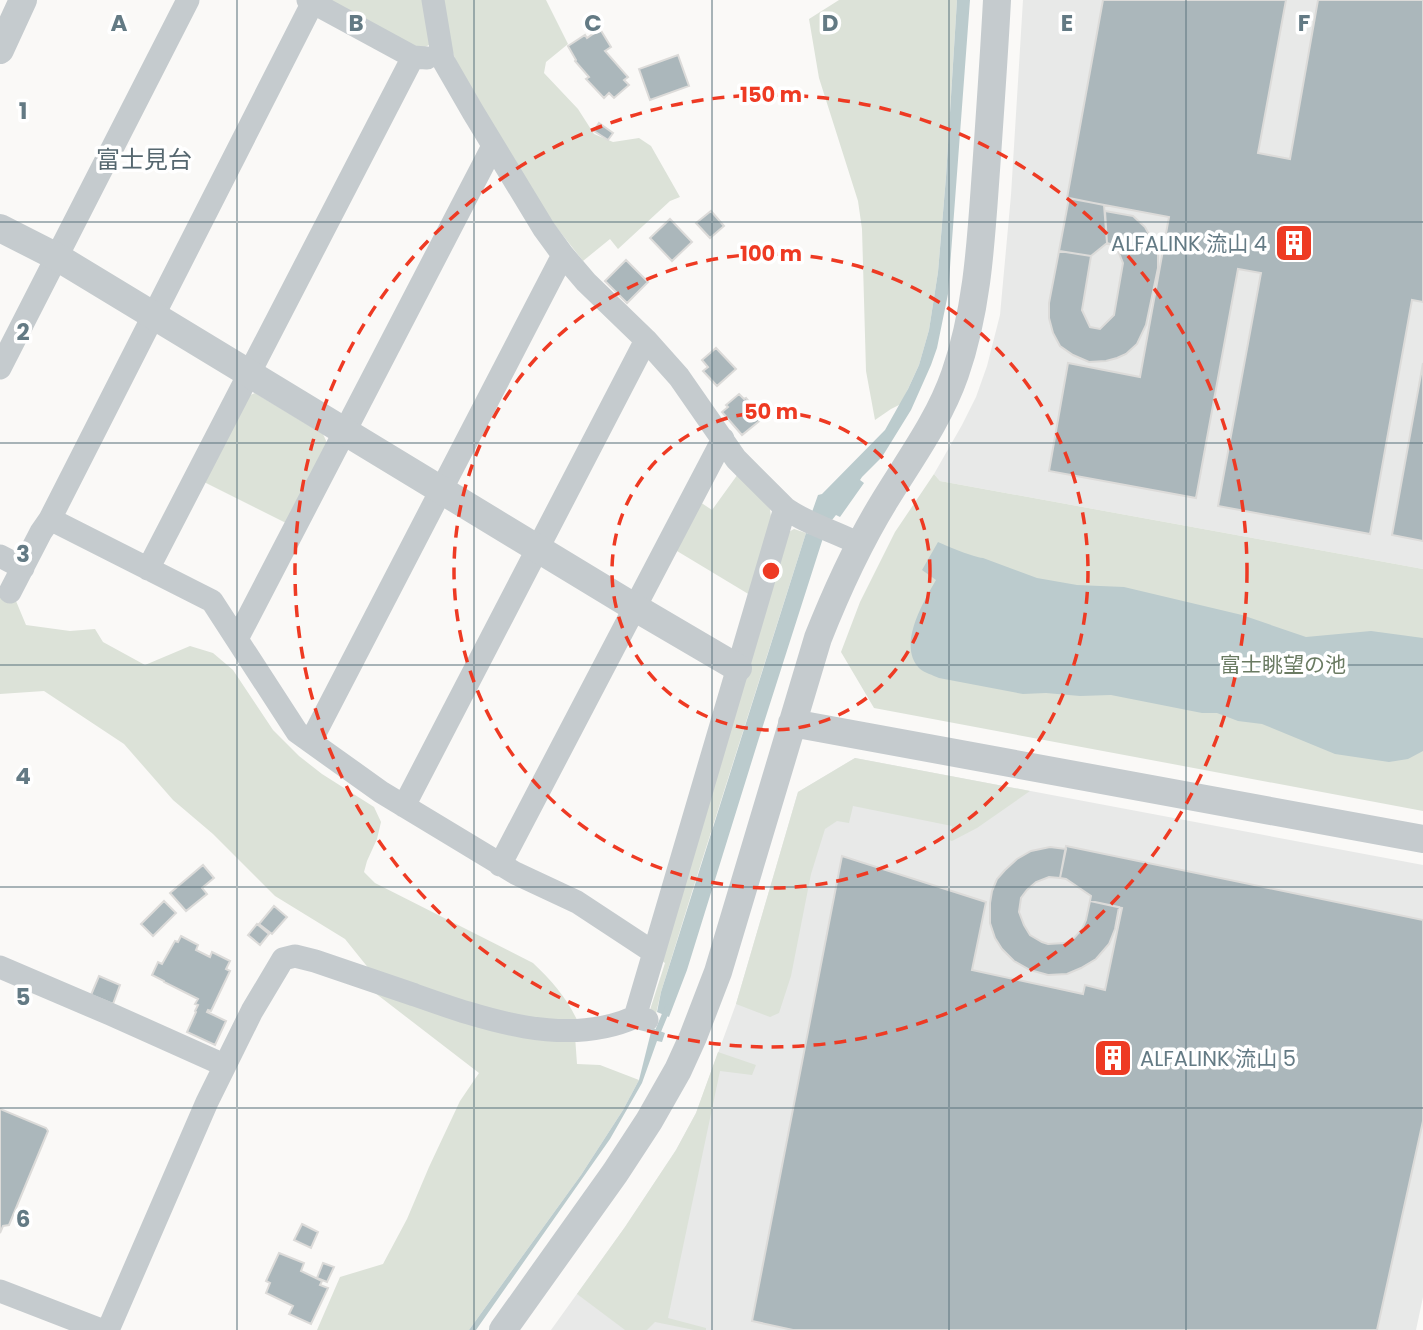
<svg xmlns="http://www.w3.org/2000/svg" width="1423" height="1330" font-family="Poppins,'Noto Sans JP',sans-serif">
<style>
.built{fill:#e8e9e8}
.green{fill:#dce2d8}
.water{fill:#bbcbcd}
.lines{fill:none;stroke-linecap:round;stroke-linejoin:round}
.stream{stroke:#bbcbcd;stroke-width:6}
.building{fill:#abb7bb;stroke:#dcdbd9;stroke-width:2}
.minor{stroke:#c5cbce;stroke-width:23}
.tertiary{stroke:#c5cbce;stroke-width:28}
.grid{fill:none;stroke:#637a84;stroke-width:2;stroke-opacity:0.55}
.ring{fill:none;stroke:#ee3a23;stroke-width:3.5;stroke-dasharray:12 9}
.labels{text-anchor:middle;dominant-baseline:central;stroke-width:7;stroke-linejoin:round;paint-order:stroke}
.poi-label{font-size:21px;fill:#637a84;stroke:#fff;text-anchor:end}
.park-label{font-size:21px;fill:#6a7b62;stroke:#fff}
.quarter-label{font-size:24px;fill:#55676f;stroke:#fff}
.grid-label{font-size:23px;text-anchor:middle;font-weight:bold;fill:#637a84;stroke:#fff;stroke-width:7;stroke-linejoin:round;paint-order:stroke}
.centre{fill:#ee3a23;stroke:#fff;stroke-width:3.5}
.ring-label{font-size:21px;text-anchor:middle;font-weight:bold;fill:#ee3a23;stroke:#fff;stroke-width:7;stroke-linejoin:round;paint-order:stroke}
</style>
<rect width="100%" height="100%" fill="#faf9f7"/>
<path class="built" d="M 1023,0 L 1423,0 L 1423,569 L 940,481 L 934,474 L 962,425 L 976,397 L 987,366 L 1000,315 L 1011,195 Z
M 855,758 L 1423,865 L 1423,1297 L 1416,1330 L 551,1330 L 625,1227 L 676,1150 L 696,1113 L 736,1004 L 798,792 Z"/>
<path class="green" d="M 329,0 L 424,0 L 433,43 L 419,50 Z
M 441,0 L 546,0 L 568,44 L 546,62 L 544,73 L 578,109 L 594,134 L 613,142 L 639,138 L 651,146 L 680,197 L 670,201 L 618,249 L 610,239 L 583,261 L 550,219 L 460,73 L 453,53 Z
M 839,0 L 957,0 L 946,177 L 938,272 L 929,330 L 919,365 L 901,404 L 891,409 L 875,420 L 866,371 L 862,229 L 858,201 L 819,78 L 809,19 Z
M 255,393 L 323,434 L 327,443 L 286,523 L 202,481 L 248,396 Z
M 738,474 L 770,509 L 771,517 L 750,595 L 672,548 L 697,500 L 712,510 Z
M 934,474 L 940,481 L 1423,569 L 1423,811 L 874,708 L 841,652 L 860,602 L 895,532 Z
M 794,529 L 806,533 L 692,892 L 661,992 L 656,1014 L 649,1013 L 665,963 L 662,961 L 787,533 Z
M 0,596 L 16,601 L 26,625 L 70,631 L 95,629 L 103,642 L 145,665 L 190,646 L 213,653 L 233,670 L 273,730 L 299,756 L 322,774 L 374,807 L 381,822 L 377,839 L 367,861 L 364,872 L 375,883 L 533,963 C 551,980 567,998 577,1020 L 515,1018 L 378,980 L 345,939 L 275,896 L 213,834 L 173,800 L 124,744 L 44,691 L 0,694 Z
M 855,758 L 1030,791 L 977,828 L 952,841 L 949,840 L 952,826 L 853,806 L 849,823 L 837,821 L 825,829 L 811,874 L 791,976 L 779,1013 L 770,1017 L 736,1004 L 798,792 Z
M 366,986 L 575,1036 L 577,1064 L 600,1065 L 639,1080 L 623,1110 L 581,1175 L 469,1330 L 317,1330 L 340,1277 L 383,1264 L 407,1219 L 429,1167 L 460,1101 L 479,1073 Z
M 718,1052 L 756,1065 L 752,1075 L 720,1071 L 668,1318 L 706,1328 L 706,1330 L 694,1330 L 655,1322 L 647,1330 L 625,1330 L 577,1294 L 625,1227 L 676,1150 L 696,1113 Z"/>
<path class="water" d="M 957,0 L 970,0 L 948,294 L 937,348 L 931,365 L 911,410 L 882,457 L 862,477 L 860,480 L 864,483 L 840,517 L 836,515 L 832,520 L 812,512 L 818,495 L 822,494 L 885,430 L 908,389 L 919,365 L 929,330 L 938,272 L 946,177 Z
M 806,533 L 823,538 L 759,738 L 687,970 L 669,1017 L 657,1012 L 661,992 Z
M 938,542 C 949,547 973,557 983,558 L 1037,578 L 1077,585 L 1124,587 L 1242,615 L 1306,637 L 1371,631 L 1423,638 L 1423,751 L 1408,759 L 1389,762 L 1335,754 L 1262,724 L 1238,721 L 1217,713 L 1202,713 L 1111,695 L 1080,696 L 1046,693 L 1023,694 L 939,678 C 933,675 924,673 919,668 C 897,645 924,601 936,580 L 922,570 Z
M 652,1028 L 665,1033 L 662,1042 L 657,1041 L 642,1083 L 610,1139 L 476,1330 L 469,1330 L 581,1175 L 623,1110 L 639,1080 Z"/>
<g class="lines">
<path class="stream" d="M 656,1036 L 668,1007"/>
</g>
<path class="building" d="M 1103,0 L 1286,0 L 1258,153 L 1290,159 L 1318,0 L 1423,0 L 1423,302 L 1412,300 L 1370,534 L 1218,506 L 1261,273 L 1238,269 L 1196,498 L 1049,471 L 1068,363 L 1140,377 L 1169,217 L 1067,198 Z
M 600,29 L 611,47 L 605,51 L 628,77 L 624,80 L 629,85 L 614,98 L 609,93 L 604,98 L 586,79 L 589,77 L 575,61 L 576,60 L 568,46 L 585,35 L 587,38 Z
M 678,55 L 689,86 L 650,100 L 639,69 Z
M 599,123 L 613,133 L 608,140 L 594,131 Z
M 1069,198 L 1104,205 L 1107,243 L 1091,256 L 1059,251 Z
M 711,211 L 724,226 L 710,238 L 696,223 Z
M 1105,211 L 1133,216 L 1145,227 L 1158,251 L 1158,268 L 1146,325 L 1137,344 L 1126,354 L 1117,358 L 1106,361 L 1089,362 L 1073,355 L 1060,346 L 1053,333 L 1049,318 L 1049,303 L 1059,251 L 1091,256 L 1082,310 L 1090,327 L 1100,329 L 1114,315 L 1123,263 L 1116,246 L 1107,243 Z
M 670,219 L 692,242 L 672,261 L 650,238 Z
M 626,260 L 648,282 L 627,303 L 605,281 Z
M 716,348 L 736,369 L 717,386 L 703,371 L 708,367 L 702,360 Z
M 1423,363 L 1423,541 L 1392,535 Z
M 739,394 L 744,399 L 746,398 L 763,418 L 742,435 L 722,412 L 728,407 L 726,405 Z
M 1066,846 L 1423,920 L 1423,1121 L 1377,1330 L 793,1330 L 752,1321 L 842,856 L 986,902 L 972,970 L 1083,994 L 1085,985 L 1105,990 L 1122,908 L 1090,901 L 1091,896 L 1066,879 L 1060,878 Z
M 1050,847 L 1066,849 L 1060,878 L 1049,877 L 1036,882 L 1027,890 L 1021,898 L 1019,912 L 1024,925 L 1030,935 L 1042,942 L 1048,944 L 1065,943 L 1074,938 L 1082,929 L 1086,920 L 1090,901 L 1119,907 L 1115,929 L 1109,944 L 1096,959 L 1081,968 L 1067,974 L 1048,975 L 1030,970 L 1014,961 L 1002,949 L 995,938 L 990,923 L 990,903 L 992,891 L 997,879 L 1005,870 L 1017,859 L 1031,851 Z
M 203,865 L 214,878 L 202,888 L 207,894 L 186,911 L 170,893 Z
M 164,901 L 176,913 L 153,936 L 141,924 Z
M 274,906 L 287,917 L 272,934 L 259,924 Z
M 257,924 L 269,934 L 260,945 L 248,935 Z
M 181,936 L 198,945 L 196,950 L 210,957 L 212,952 L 230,961 L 226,969 L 230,971 L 211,1011 L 208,1010 L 207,1012 L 226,1021 L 215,1045 L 187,1032 L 196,1012 L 195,1011 L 198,1005 L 195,1004 L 198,999 L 164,982 L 164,981 L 152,975 L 158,962 L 162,964 L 175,941 L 178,942 Z
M 99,976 L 120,985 L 113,1004 L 91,995 Z
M 0,1109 L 46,1128 L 48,1131 L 9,1225 L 3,1226 L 0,1233 Z
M 302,1224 L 318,1232 L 311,1248 L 294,1240 Z
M 279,1253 L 304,1263 L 301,1271 L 322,1281 L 320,1285 L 328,1288 L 311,1324 L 289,1314 L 293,1306 L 266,1293 L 270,1283 L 266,1281 Z
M 323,1263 L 334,1267 L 327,1282 L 317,1278 Z"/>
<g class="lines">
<path class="minor" d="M 308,0 L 413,57 L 427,58
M 433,0 L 443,60 L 473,112 L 544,229 L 563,255 L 586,282 L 646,340 L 679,377 L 736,459 L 785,508
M 0,368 L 188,0
M 50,519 L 212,601 L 297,732 L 381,792 L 515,873 L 577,902 L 653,952
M 0,556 L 23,568
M 148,569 L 413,57
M 10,592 L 41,532 L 50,519 L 314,0
M 237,639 L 493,146
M 311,741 L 563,255
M 404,806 L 646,340
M 500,865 L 723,439
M 0,967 L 110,1014 L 224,1065
M 635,1017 L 785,508 C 807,524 834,531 859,544
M 0,1291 L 101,1330
M 108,1330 L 207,1102 L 252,1011 L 283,959 L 295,956 L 315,961 C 347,972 380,983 412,994 C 480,1018 565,1049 635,1017 L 647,1020"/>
<path class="tertiary" d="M 0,50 L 23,0
M 0,228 L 57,257 L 634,607 L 738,668
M 792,723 L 1423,839
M 503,1330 L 615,1173 L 649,1121 L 678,1070 L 693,1037 L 718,972 L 818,638 C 837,590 858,544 885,500 C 910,459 939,420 955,374 C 978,308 981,239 986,170 C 990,113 994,57 997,0"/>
</g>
<path class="grid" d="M 237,0 L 237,1330M 474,0 L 474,1330M 712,0 L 712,1330M 949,0 L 949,1330M 1186,0 L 1186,1330M 0,222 L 1423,222M 0,443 L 1423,443M 0,665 L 1423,665M 0,887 L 1423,887M 0,1108 L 1423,1108"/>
<g class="ring">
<circle cx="771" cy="571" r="159"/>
<circle cx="771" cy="571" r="317"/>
<circle cx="771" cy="571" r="476"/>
</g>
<defs>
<symbol id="building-square" viewBox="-11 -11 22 22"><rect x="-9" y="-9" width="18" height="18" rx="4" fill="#ee3a23" stroke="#fff"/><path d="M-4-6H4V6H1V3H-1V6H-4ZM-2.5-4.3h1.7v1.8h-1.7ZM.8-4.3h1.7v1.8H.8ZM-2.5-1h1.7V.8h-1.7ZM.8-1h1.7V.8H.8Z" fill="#fff"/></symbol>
</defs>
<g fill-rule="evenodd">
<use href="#building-square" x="1272" y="221" width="44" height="44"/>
<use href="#building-square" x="1091" y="1036" width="44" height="44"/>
</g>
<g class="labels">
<g class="poi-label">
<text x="1267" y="243">ALFALINK 流山 4</text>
<text x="1140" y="1058" text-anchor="start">ALFALINK 流山 5</text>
</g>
<g class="park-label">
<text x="1283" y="664">富士眺望の池</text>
</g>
<g class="quarter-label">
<text x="144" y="159">富士見台</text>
</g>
</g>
<g class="grid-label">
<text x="119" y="31">A</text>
<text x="356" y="31">B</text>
<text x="593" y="31">C</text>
<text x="830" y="31">D</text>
<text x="1067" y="31">E</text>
<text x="1304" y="31">F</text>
<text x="23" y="119">1</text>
<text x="23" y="340">2</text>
<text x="23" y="562">3</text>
<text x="23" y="784">4</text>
<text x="23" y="1005">5</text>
<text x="23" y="1227">6</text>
</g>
<circle cx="771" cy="571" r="10" class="centre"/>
<g class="ring-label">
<text x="771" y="102">150 m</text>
<text x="771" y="261">100 m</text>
<text x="771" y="419">50 m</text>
</g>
</svg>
